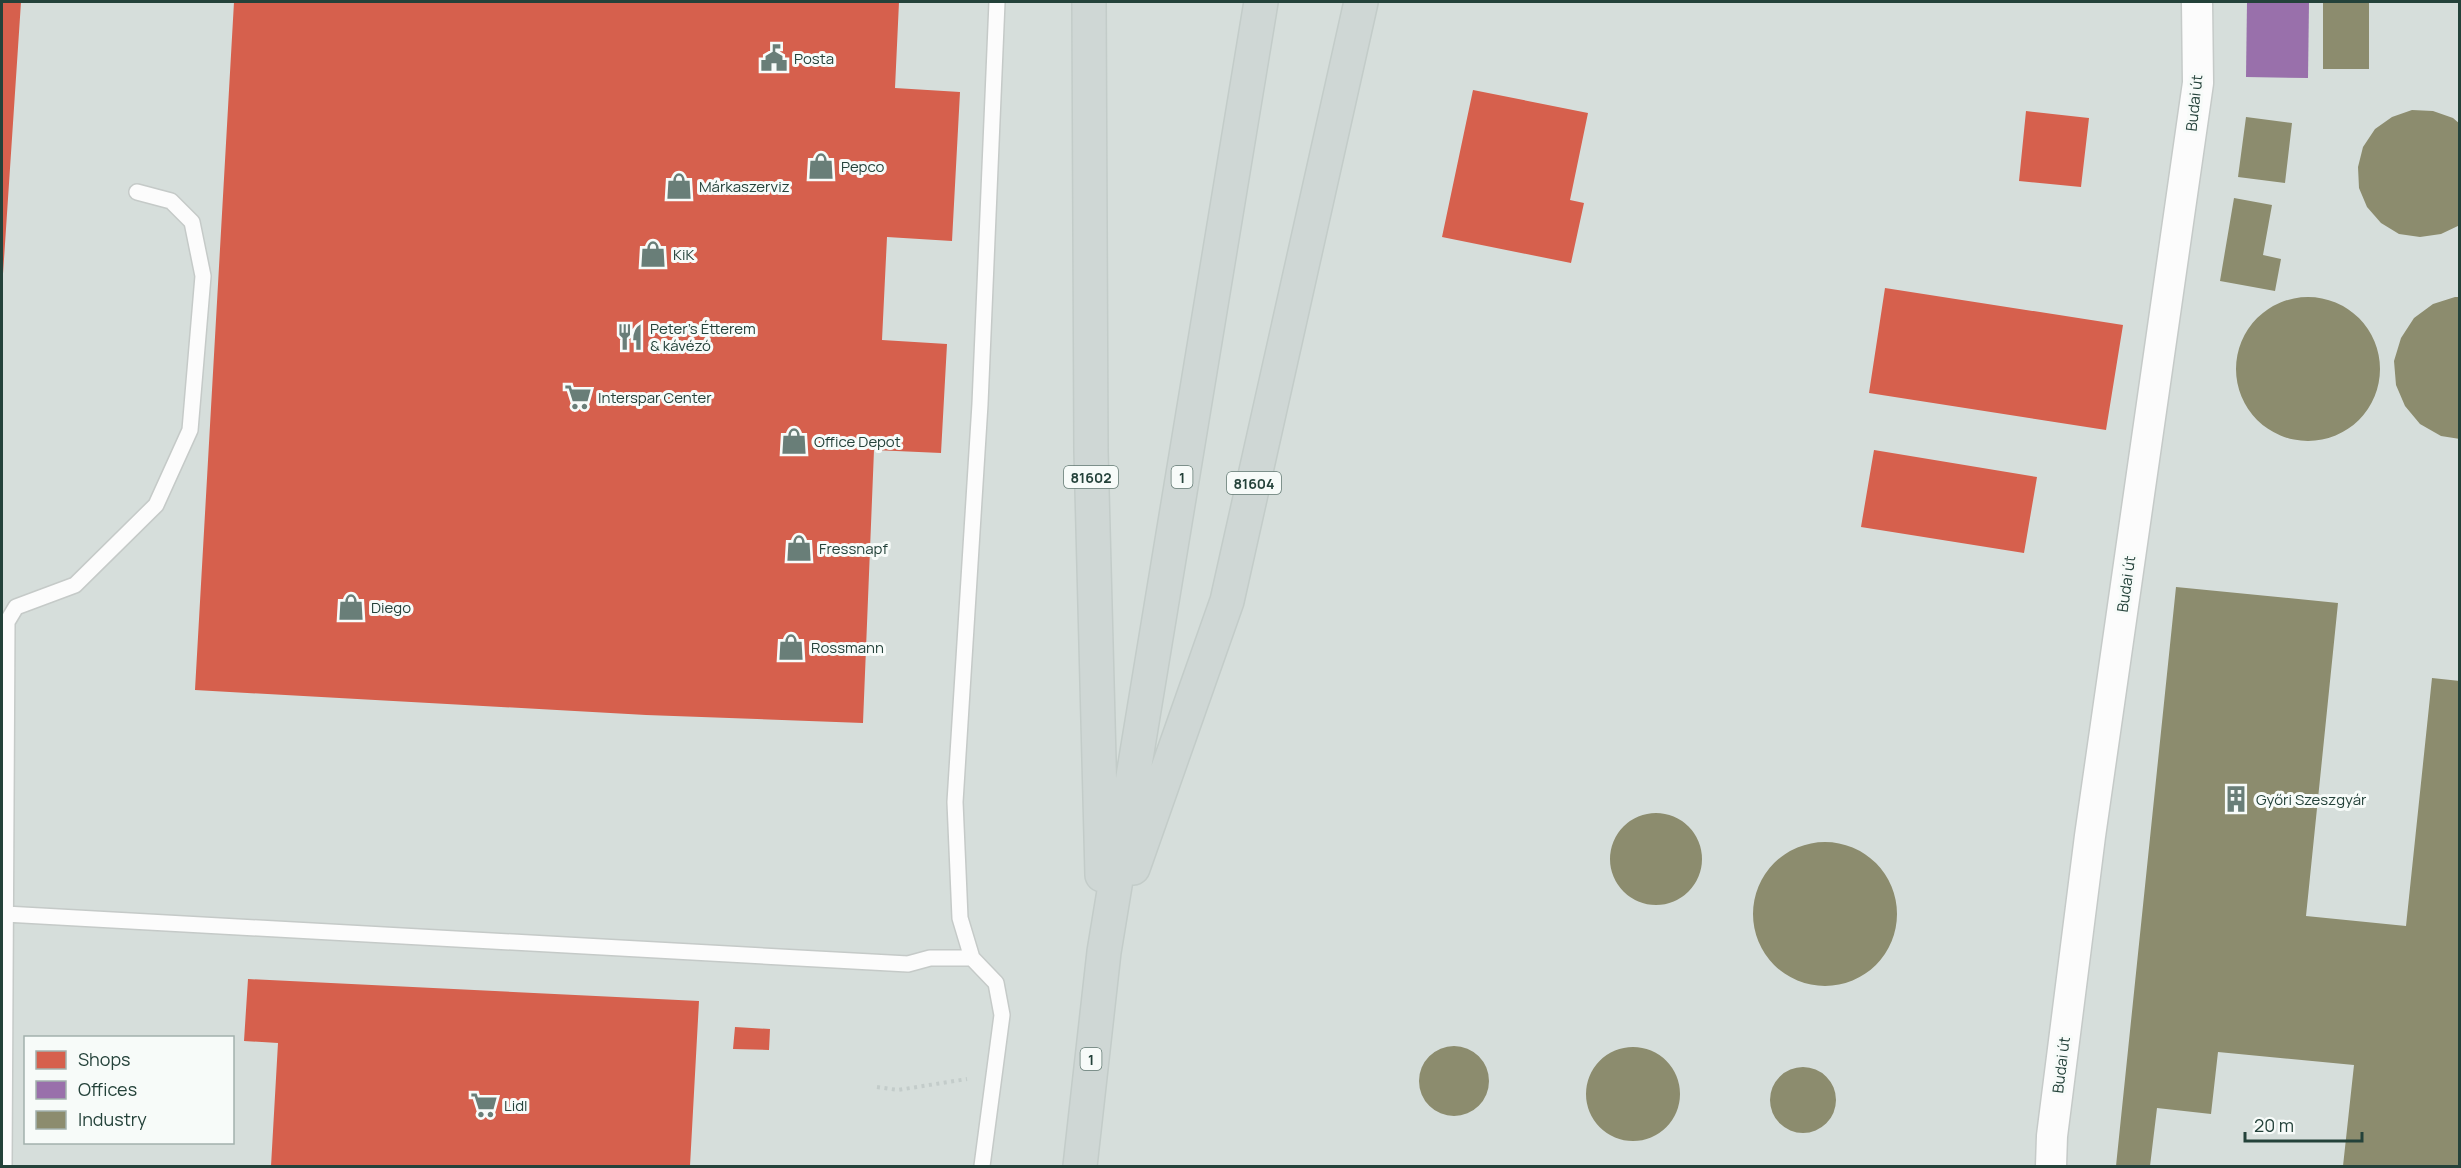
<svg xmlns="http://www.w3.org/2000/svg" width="2461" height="1168" font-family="Manrope,sans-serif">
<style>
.built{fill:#d6dedb;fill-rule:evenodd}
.shops{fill:#d6604d}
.offices{fill:#9970ab}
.industry{fill:#8c8c6e}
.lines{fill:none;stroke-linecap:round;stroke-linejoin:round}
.lane-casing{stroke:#c5cac8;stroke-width:18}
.street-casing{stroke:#c5cac8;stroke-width:33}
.primary-casing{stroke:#c3ccc9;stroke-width:36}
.path{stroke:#c3ccca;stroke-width:4;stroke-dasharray:3 4.5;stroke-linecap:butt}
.lane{stroke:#fcfcfc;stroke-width:15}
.street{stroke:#fcfcfc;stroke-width:30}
.primary{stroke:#cfd7d5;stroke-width:33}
.labels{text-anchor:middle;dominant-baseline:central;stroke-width:6;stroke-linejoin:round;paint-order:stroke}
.shield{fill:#f7fbf9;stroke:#637a73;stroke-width:1.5}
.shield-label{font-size:14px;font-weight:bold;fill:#24423a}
.poi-label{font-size:15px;fill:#24423a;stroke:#f7fbf9;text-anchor:start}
.street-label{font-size:15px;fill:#24423a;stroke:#f7fbf9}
</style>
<rect width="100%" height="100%" fill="#e8edeb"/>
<path class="built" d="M 2,2 L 2459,2 L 2459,1166 L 2,1166 ZM 26,1038 L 232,1038 L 232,1142 L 26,1142 Z"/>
<path class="shops" d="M 2,2 L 21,2 L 3,274 L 2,274 Z
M 234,2 L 899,2 L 895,88 L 960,92 L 952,241 L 887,237 L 882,340 L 947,344 L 941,453 L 874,450 L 863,723 L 646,715 L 195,690 Z
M 1473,90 L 1588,113 L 1570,200 L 1584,203 L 1571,263 L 1442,237 Z
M 2026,111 L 2089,118 L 2081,187 L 2019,181 Z
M 1885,288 L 2123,325 L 2106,430 L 1869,393 Z
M 1874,450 L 2037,477 L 2024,553 L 1861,527 Z
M 248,979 L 699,1001 L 690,1166 L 271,1166 L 278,1043 L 244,1041 Z
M 735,1027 L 770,1029 L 769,1050 L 733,1049 Z"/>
<path class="offices" d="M 2247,2 L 2309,2 L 2308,78 L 2246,77 Z"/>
<path class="industry" d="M 2323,2 L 2369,2 L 2369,69 L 2323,69 Z
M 2412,110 L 2433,111 L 2453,118 L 2460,124 L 2460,225 L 2441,234 L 2420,237 L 2399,234 L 2381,223 L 2367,207 L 2359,188 L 2358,167 L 2363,147 L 2375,129 L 2392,117 Z
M 2246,117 L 2292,123 L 2285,183 L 2238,177 Z
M 2234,198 L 2272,205 L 2263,255 L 2281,259 L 2275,291 L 2220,281 Z
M2236 369a72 72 0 1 1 144 0a72 72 0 1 1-144 0Z
M 2455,297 L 2460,297 L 2460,439 L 2441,436 L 2420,424 L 2405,406 L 2396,385 L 2394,361 L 2401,338 L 2414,318 L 2433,304 Z
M 2176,587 L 2338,603 L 2306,916 L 2406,926 L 2432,678 L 2460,681 L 2460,1166 L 2343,1166 L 2354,1065 L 2218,1052 L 2211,1114 L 2157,1108 L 2150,1166 L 2116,1166 Z
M1610 859a46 46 0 1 1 92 0a46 46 0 1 1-92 0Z
M1753 914a72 72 0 1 1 144 0a72 72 0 1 1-144 0Z
M1419 1081a35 35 0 1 1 70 0a35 35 0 1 1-70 0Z
M1586 1094a47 47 0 1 1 94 0a47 47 0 1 1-94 0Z
M1770 1100a33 33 0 1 1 66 0a33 33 0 1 1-66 0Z"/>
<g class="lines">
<defs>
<path id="lane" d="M 5,914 L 908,964 L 930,958 L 972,958
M 4,1166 L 7,622 L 16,607 L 75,585 L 156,505 L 190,430 L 203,276 L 192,222 L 171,201 L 137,192
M 982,1166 L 1002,1015 L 996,983 L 972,958 L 960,918 L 955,802 L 980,404 L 997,2"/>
<path id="street" d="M 2051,1166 L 2052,1136 L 2090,836 L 2198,83 L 2197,2"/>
<path id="primary" d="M 1089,2 L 1091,451 L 1102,875
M 1133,868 L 1227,601 L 1361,2
M 1080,1166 L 1104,952 L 1261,2"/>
</defs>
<use href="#lane" class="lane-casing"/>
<use href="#street" class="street-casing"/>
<use href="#primary" class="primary-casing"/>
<path class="path" d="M 877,1087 L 898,1090 L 967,1079"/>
<use href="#lane" class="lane"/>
<use href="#street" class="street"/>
<use href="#primary" class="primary"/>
</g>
<defs>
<symbol id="civic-bare" viewBox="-9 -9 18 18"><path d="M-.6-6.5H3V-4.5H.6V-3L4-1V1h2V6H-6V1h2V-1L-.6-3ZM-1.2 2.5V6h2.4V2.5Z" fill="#697e78" stroke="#f7fbf9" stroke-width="2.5" paint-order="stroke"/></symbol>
<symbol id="shop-bare" viewBox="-9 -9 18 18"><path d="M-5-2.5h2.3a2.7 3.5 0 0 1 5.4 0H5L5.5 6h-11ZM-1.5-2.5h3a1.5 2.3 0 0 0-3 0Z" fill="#697e78" stroke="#f7fbf9" stroke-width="2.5" paint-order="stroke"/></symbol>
<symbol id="restaurant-bare" viewBox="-9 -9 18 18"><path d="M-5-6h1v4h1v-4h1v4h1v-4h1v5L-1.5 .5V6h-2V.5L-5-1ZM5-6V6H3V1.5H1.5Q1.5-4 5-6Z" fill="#697e78" stroke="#f7fbf9" stroke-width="2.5" paint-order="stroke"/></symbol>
<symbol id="supermarket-bare" viewBox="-9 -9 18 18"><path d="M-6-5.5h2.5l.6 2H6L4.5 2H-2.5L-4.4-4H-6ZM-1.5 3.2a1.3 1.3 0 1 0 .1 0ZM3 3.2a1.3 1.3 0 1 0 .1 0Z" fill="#697e78" stroke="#f7fbf9" stroke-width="2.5" paint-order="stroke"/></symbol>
<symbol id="building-bare" viewBox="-9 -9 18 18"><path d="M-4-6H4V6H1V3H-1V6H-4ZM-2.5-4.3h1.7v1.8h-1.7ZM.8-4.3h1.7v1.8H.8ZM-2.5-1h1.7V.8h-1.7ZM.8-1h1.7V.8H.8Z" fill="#697e78" stroke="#f7fbf9" stroke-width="2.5" paint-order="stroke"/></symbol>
</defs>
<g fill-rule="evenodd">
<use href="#civic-bare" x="755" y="39" width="38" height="38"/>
<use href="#shop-bare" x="802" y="147" width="38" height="38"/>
<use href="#shop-bare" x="660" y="167" width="38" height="38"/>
<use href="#shop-bare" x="634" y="235" width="38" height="38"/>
<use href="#restaurant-bare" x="611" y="318" width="38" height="38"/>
<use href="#supermarket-bare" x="559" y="378" width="38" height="38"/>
<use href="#shop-bare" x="775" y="422" width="38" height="38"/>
<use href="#shop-bare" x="780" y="529" width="38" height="38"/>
<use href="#shop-bare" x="332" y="588" width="38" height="38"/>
<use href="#shop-bare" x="772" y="628" width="38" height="38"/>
<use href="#building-bare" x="2217" y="780" width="38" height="38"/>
<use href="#supermarket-bare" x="465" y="1086" width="38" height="38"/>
</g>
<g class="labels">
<g class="shield">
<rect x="1064" y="466" width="54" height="22" rx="4.5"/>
<rect x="1171.5" y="466" width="21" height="22" rx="4.5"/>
<rect x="1227" y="472" width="54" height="22" rx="4.5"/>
<rect x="1080.5" y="1048" width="21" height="22" rx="4.5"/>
</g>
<g class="shield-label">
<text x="1091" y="477">81602</text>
<text x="1182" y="477">1</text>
<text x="1254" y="483">81604</text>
<text x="1091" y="1059">1</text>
</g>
<g class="poi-label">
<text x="794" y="58">Posta</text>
<text x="841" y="166">Pepco</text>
<text x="699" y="186">Márkaszerviz</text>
<text x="673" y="254">KiK</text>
<text x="650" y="328">Peter's Étterem<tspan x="650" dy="17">&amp; kávézó</tspan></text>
<text x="598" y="397">Interspar Center</text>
<text x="814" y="441">Office Depot</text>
<text x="819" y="548">Fressnapf</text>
<text x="371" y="607">Diego</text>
<text x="811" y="647">Rossmann</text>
<text x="2256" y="799">Győri Szeszgyár</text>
<text x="504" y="1105">Lidl</text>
</g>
<g class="street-label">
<text transform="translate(2194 103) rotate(-84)">Budai út</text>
<text transform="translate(2126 584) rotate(-82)">Budai út</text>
<text transform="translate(2061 1065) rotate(-83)">Budai út</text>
</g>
</g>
<rect width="2461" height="1168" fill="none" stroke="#24423a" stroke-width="6"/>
<rect x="24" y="1036" width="210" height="108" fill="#f7fbf9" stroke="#a3b1ad" stroke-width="1.5"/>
<rect x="36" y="1051" width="30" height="18" fill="#d6604d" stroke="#a3b1ad" stroke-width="1.5"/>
<text x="78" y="1066" font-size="18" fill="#24423a">Shops</text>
<rect x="36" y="1081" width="30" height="18" fill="#9970ab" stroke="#a3b1ad" stroke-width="1.5"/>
<text x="78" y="1096" font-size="18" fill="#24423a">Offices</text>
<rect x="36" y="1111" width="30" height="18" fill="#8c8c6e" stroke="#a3b1ad" stroke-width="1.5"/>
<text x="78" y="1126" font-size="18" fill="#24423a">Industry</text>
<path d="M2245 1132v9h117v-9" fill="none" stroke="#24423a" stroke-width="3"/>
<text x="2254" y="1132" font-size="18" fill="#24423a" stroke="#f7fbf9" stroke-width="4.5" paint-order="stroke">20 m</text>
</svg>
